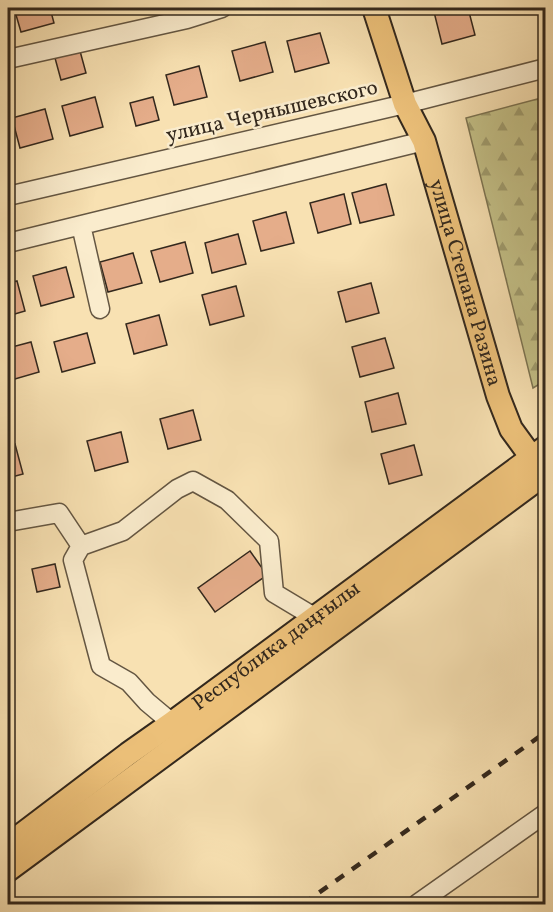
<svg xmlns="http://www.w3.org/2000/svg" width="553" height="912" font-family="Vollkorn,serif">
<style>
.forest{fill:url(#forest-firs);stroke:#7c7452;stroke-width:1.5}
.building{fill:#e5ad8a;stroke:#33281d;stroke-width:1.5}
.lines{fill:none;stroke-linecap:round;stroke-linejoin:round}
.minor-casing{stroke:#645642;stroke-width:21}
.major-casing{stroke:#33281d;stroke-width:26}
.minor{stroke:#faeccd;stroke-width:18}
.major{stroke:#ecc079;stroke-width:22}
.rail{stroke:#33281d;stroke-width:4.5;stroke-dasharray:10 10;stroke-linecap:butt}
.labels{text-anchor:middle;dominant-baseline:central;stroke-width:5;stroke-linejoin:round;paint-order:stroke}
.street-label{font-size:21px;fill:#33281d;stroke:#faeccd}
</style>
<defs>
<pattern id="forest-firs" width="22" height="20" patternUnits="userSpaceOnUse" patternTransform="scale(1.5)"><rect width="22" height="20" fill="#c4c188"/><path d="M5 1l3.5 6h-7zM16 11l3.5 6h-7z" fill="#a09d6f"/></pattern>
</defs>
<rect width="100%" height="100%" fill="#f8e1b2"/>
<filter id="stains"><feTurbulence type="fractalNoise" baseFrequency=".00333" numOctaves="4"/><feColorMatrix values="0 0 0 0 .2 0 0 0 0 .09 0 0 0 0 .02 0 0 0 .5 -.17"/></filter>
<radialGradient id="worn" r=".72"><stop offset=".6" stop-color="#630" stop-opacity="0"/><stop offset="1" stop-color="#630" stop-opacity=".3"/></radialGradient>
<path class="forest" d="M 545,97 L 546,380 L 533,388 L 466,118 Z"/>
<path class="building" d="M 14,8 L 50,8 L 54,23 L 21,32 Z
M 433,8 L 468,8 L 475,35 L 442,44 Z
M 320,33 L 329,63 L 295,72 L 287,41 Z
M 265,42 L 273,72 L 240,81 L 232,51 Z
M 80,51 L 86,73 L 61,80 L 55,58 Z
M 199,66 L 207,97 L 174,105 L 166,75 Z
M 95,97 L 103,127 L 70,136 L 62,106 Z
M 153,97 L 159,120 L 136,126 L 130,103 Z
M 45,109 L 53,139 L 20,148 L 12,118 Z
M 386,184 L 394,215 L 360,223 L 352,193 Z
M 344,194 L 351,224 L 318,233 L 310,203 Z
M 286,212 L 294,243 L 261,251 L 253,221 Z
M 238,234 L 246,264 L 212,273 L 205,243 Z
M 185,242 L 193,273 L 160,282 L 151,251 Z
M 133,253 L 142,283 L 108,292 L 100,262 Z
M 66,267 L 74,297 L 41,306 L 33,276 Z
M 17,281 L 25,311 L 8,316 L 8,283 Z
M 371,283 L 379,313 L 346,322 L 338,292 Z
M 236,286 L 244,316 L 210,325 L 202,295 Z
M 159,315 L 167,345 L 134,354 L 126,324 Z
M 87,333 L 95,363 L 62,372 L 54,342 Z
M 385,338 L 394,368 L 360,377 L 352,347 Z
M 31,342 L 39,372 L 8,381 L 8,348 Z
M 398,393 L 406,424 L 372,432 L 365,402 Z
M 193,410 L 201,440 L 168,449 L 160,419 Z
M 121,432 L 128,462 L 95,471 L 87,441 Z
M 15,444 L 23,474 L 8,478 L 8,446 Z
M 414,445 L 422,475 L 389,484 L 381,454 Z
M 250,551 L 267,575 L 215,612 L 198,588 Z
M 55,564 L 60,587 L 37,592 L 32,569 Z"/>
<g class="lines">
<defs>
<path id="minor" d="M 8,59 L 187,19 L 222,8
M 8,196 L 405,104 L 546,68
M 81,225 L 100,309
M 8,243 L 424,141
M 8,522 L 59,513 L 81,546
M 172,723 L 147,702 L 129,682 L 101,666 L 73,560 L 81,546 L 123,531 L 177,489 L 193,481 L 227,500 L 269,541 L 274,593 L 314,617
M 417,904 L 546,813"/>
<g id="major">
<path id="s1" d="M 374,8 L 405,104 L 424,141 L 498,396 L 511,429 L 540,469"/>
<path id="s2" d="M 8,845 L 128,754 L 172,723 L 546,447"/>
<path d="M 8,870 L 546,473"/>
</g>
</defs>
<use href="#minor" class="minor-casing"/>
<use href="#major" class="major-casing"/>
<use href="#minor" class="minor"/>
<use href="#major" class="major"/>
<path class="rail" d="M 303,904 L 546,732"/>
</g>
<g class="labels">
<g class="street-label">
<text transform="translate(272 112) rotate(-13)">улица Чернышевского</text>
<text stroke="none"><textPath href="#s1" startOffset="290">улица Степана Разина</textPath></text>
<text stroke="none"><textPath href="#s2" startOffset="334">Республика даңғылы</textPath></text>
</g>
</g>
<rect width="553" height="912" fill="none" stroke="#f8e1b2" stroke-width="30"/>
<rect x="9" y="9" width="535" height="894" fill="none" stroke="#33281d" stroke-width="3"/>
<rect x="15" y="15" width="523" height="882" fill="none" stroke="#33281d" stroke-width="1.5"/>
<rect width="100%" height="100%" filter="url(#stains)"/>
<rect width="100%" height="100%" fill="url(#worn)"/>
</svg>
